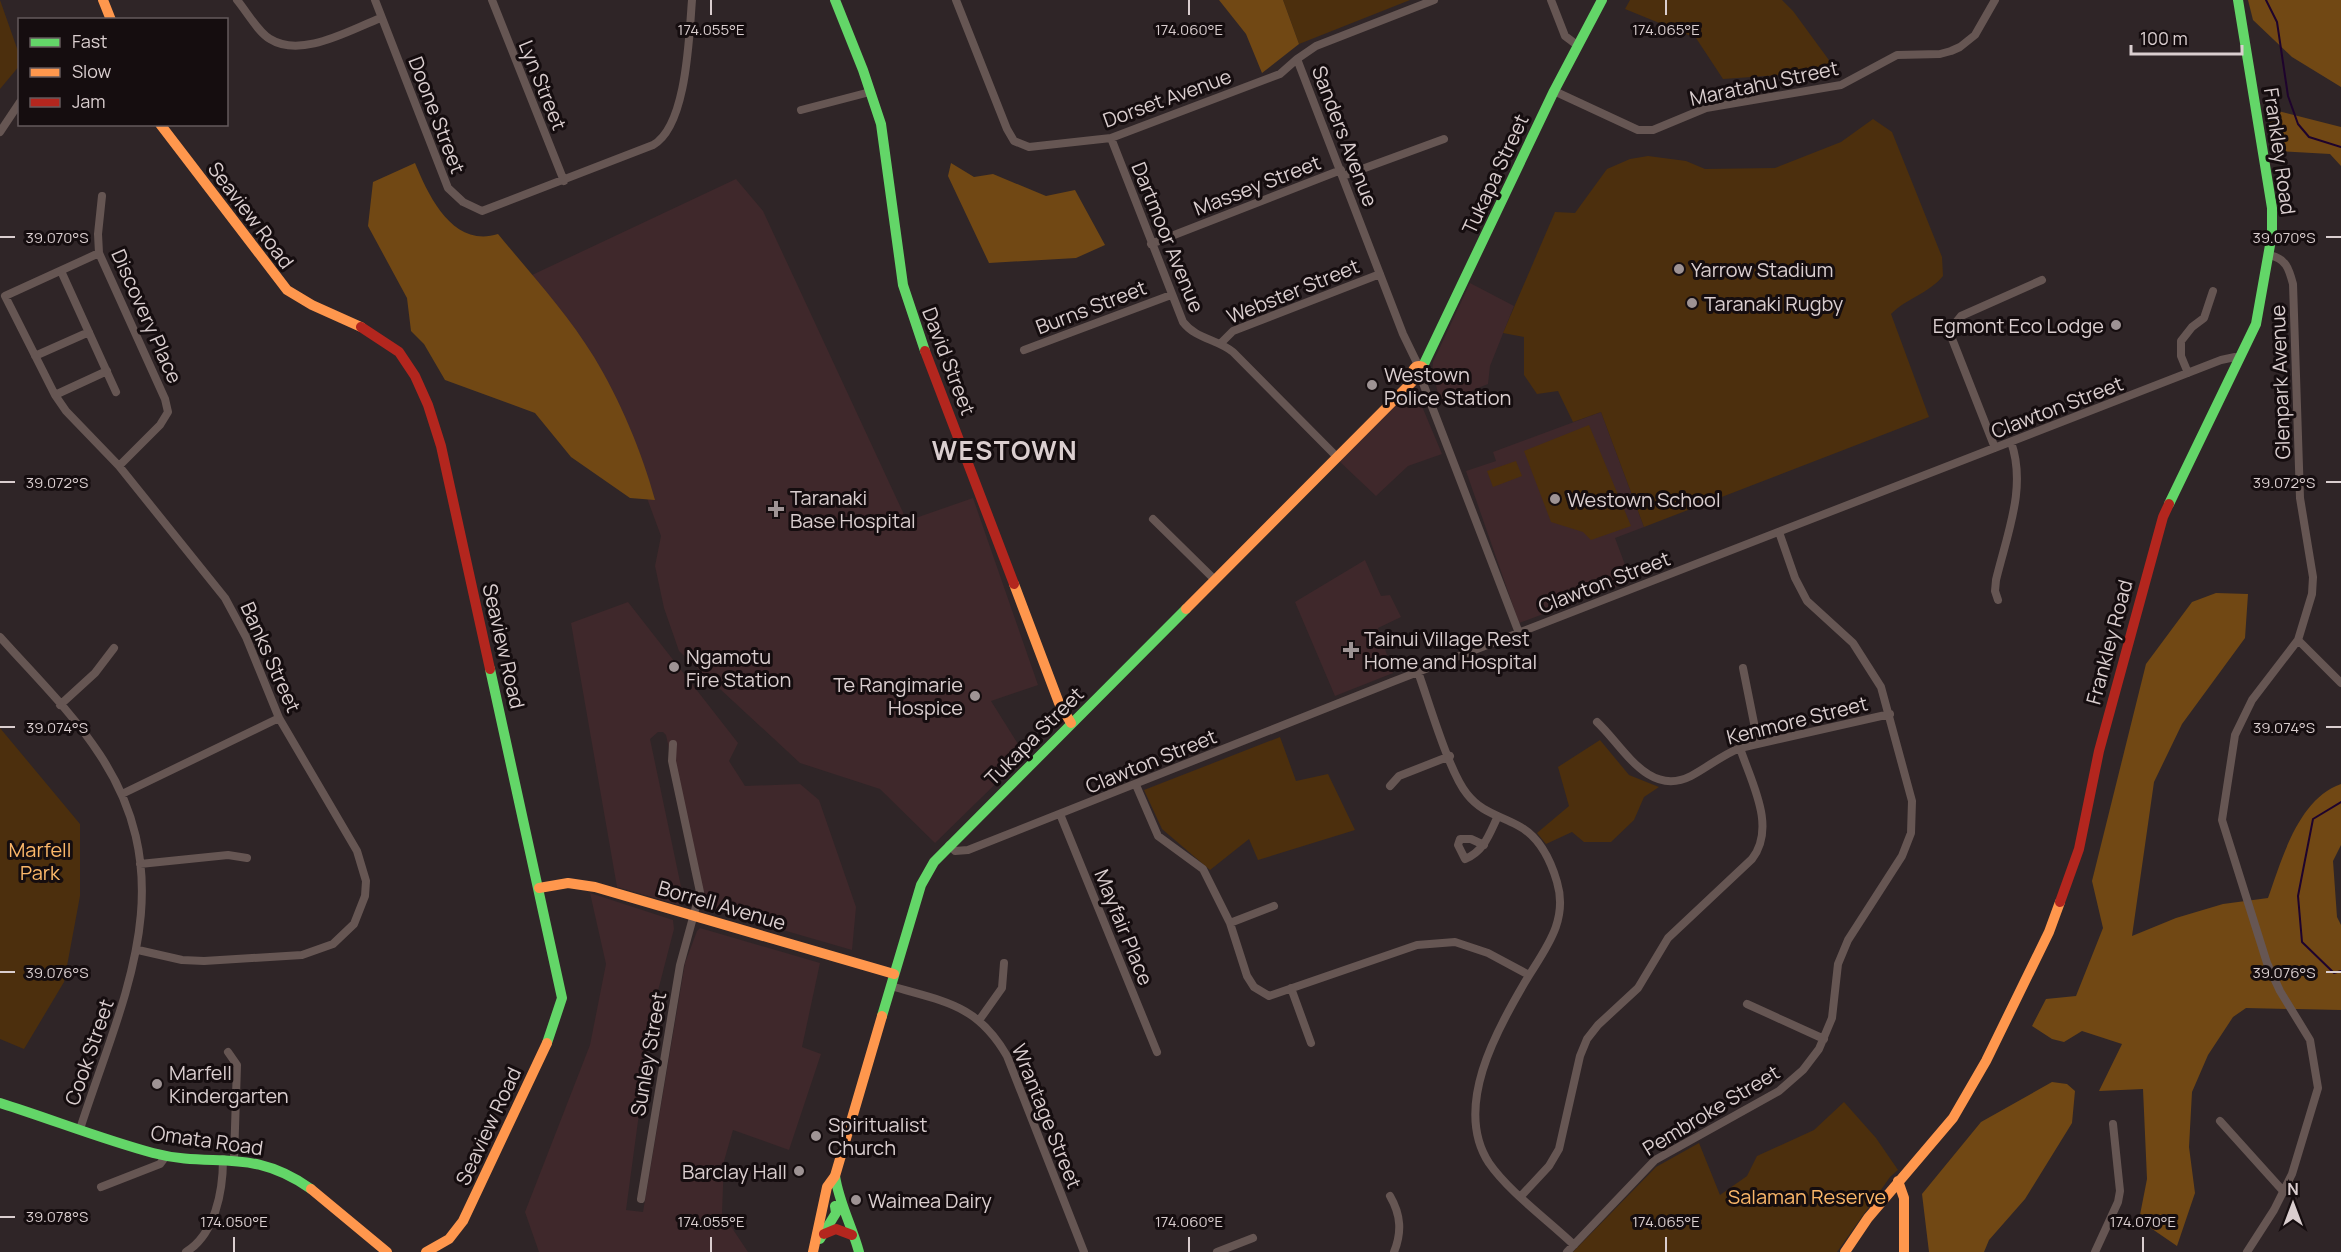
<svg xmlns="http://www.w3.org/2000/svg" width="2341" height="1252" font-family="Manrope,sans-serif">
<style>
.built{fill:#3f282b}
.green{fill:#4c2f0d}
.forest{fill:#714814}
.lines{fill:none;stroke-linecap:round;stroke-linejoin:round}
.stream{stroke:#1e032d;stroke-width:2}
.street{stroke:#665653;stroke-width:8}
.fast{stroke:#63d668;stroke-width:10}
.slow{stroke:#ff974d;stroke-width:10}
.jam{stroke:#b3261e;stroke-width:10}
.ticks{fill:none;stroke:#dacecf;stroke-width:2}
.poi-dot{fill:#9e9394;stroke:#150d0f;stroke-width:2}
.labels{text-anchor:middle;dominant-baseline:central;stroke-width:6;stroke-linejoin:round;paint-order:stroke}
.street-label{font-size:20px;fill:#dacecf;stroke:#150d0f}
.poi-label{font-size:20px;fill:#dacecf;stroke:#150d0f;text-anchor:start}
.park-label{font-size:20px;fill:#fbb769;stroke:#150d0f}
.district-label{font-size:26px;font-weight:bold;letter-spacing:1.5px;fill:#dacecf;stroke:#150d0f}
.ticks-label{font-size:15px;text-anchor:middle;fill:#dacecf;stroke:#150d0f;stroke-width:6;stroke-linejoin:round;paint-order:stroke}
</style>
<rect width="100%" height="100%" fill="#2f2527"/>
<path class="built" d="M 736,179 L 763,211 L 907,521 L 973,498 L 1038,685 L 991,701 L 1025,755 L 935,843 L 880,789 L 800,763 L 679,651 L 664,608 L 655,566 L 661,536 L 627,444 L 532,275 Z
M 1470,283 L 1514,306 L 1490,366 L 1488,384 L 1441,403 L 1432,372 L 1433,362 Z
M 1409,391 L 1416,392 L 1442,454 L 1408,466 L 1376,496 L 1339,461 Z
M 1601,412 L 1644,527 L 1615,538 L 1631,581 L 1519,623 L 1466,471 L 1496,461 L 1493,452 Z
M 1365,560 L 1381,596 L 1390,595 L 1401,617 L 1378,628 L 1393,673 L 1335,696 L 1295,602 Z
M 628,602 L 738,743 L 729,761 L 745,786 L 800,784 L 819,800 L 856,907 L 852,950 L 700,906 L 698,879 L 666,735 L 663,732 L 658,732 L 650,739 L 683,896 L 679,905 L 617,887 L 571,623 Z
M 590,893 L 673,920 L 674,929 L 653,1010 L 626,1210 L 643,1212 L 685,963 L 697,931 L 700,928 L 820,963 L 802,1047 L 821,1054 L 789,1150 L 733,1130 L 724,1161 L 722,1213 L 748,1252 L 539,1252 L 525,1212 L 590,1045 L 606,964 Z"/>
<path class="green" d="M 0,0 L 19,54 L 20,65 L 0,89 Z
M 1283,0 L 1410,0 L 1299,44 Z
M 1630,0 L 1782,0 L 1793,11 L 1834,67 L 1809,73 L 1723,79 L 1696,38 L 1625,9 Z
M 1873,119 L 1892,132 L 1942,257 L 1943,276 C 1928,294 1907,298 1891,314 L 1929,417 L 1644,527 L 1601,412 L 1573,422 L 1558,391 L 1537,394 L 1524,375 L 1524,337 L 1503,333 L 1555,212 L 1575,213 L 1607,169 L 1630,159 L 1648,156 L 1686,161 L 1705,169 L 1775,168 L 1841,142 Z
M 1589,425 L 1631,526 L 1591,540 L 1583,532 L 1551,522 L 1524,451 Z
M 1516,461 L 1522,476 L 1493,487 L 1487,471 Z
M 0,728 L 80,824 L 80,896 L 64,982 L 24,1049 L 0,1039 Z
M 1280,737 L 1296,781 L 1328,774 L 1355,830 L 1258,860 L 1249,839 L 1210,870 L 1162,829 L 1144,790 Z
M 1600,740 L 1629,775 L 1659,787 L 1644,797 L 1634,820 L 1611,842 L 1584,842 L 1572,832 L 1546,844 L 1537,833 L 1569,806 L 1558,767 Z
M 1844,1102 L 1876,1138 L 1898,1170 L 1890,1177 L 1837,1252 L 1573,1252 L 1656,1167 L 1699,1143 L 1720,1195 L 1747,1176 L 1757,1156 L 1814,1130 Z"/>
<path class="forest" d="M 1219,0 L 1283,0 L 1299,44 L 1262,73 L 1246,34 Z
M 2248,0 L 2341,0 L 2341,87 L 2292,57 L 2253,20 Z
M 2266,108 L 2341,127 L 2341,166 L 2330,154 L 2277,151 Z
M 415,163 C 429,197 453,248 498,234 C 531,274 567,313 594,357 C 620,400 642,452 655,500 L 630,498 L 571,457 L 535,413 L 445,380 L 424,344 L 411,331 L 407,298 L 368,226 L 373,182 Z
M 951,163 L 974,177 L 993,174 L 1046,196 L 1075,190 L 1105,245 L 1076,258 L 989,263 L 948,176 Z
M 2216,593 L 2248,594 L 2245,638 L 2182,724 L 2154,782 L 2132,936 L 2176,918 L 2223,904 L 2268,898 C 2282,859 2298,799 2341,784 L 2341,845 L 2333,861 L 2337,917 L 2341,925 L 2341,1010 L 2246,1008 L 2233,1017 L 2208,1055 L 2192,1092 L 2189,1147 L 2195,1193 L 2177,1246 L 2139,1220 L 2147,1179 L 2143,1089 L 2099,1091 L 2122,1044 L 2082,1031 L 2064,1042 L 2052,1039 L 2032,1026 L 2046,999 L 2076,996 L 2103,928 L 2092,881 L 2146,664 L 2192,602 Z
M 2052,1082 L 2067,1084 L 2075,1091 L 2072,1123 L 2025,1199 L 1989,1240 L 1984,1252 L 1929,1252 L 1922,1194 L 1981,1122 Z"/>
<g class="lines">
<path class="stream" d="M 2266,0 L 2277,22 L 2288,96 L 2298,124 L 2309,137 L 2341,147
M 2341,802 L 2313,819 L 2298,896 L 2302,942 L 2334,973 L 2341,971"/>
<path class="street" d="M 237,0 C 247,12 258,32 270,39 C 302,59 351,29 381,18
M 375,0 L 448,188 L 463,202 L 482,211 L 653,145 C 687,126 689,36 692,0
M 492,0 L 564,181
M 956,0 L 1007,129 L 1014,141 L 1029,147 L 1111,138 L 1280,74 L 1297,59
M 1551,0 L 1565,36 L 1577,45
M 1554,91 L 1638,130 L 1653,130 L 1706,108 L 1841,85 L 1897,55 L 1940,54 L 1951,51 L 1960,47 L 1975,35 L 1995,0
M 801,110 L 870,92
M 0,132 L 20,102
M 1111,138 L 1183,322 C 1196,339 1217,339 1233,352 L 1337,457
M 1343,176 L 1444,139
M 102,196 L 98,234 L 99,253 L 165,399 L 168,412 L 160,425 L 119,466
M 1151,244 L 1341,170
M 99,253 L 5,296 L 55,395 L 66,411 L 119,466 L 225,598 L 246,637 L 279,718 L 357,851 L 366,881 L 365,896 L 354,924 L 333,944 L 302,955 L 204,961 L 182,960 L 138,950
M 61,271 L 116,392
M 1221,343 L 1233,331 L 1380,274
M 1024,350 L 1171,295
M 35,356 L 89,332
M 1418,365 L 1403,334 L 1297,59 L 1316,46 L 1434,0
M 2188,373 L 2181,356 L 2181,341 L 2192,327 L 2204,318 L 2213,291
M 1421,378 L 1519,633
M 55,395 L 107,371
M 1995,448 L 1949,331 L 1961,316 L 2042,280
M 1153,519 L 1215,580
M 1998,600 L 1995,591 L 1996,580 C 2007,534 2027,487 2011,442
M 0,637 C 34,675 72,712 100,755 C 185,884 121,1001 80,1129
M 2298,640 L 2341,683
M 1743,668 L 1758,743
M 1418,672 C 1429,702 1449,772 1467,794 C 1481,812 1498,815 1517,825 C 1539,836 1550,858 1557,882 C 1569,922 1544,950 1525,982 C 1496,1031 1453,1108 1489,1163 C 1509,1192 1548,1220 1574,1245
M 60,705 L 95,673 L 114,648
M 1597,722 C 1623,746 1648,798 1691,776 C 1708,767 1722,755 1740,748 L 1890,714
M 1136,785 L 1158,836 L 1203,869 L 1230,923 L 1247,976 L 1254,987 L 1269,996 L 1417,945 L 1455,942 L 1488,953 L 1529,975
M 1390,786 L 1399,776 L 1450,756
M 122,794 L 279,718
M 1060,814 L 1157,1052
M 949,845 L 955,851 L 968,850 L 1392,682 L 2221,360 L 2235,357 L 2239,359
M 1484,845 L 1471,839 L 1460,839 L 1458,845 L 1465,859 C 1484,851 1489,835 1497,818
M 140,864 L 228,855 L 247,858
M 1230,923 L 1274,906
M 891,986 C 945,1002 977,1004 1007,1056 L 1084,1252
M 1291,988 L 1311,1043
M 1747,1004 L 1824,1039
M 980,1019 L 1002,988 L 1004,963
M 228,1052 L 237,1065 L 234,1159
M 2220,1121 L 2284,1192
M 101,1187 L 160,1164 L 166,1156
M 1390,1196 C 1401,1215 1402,1232 1394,1252
M 1521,1196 L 1549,1166 L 1559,1149 L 1580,1056 L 1587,1039 L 1598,1025 L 1638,988 L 1668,938 L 1752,859 C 1777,827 1751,782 1740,748
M 641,1199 L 680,965 L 700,892 L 672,761 L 673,744
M 186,1252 C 215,1234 223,1192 223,1159
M 1217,1252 L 1253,1238
M 1567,1252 L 1655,1160 L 1779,1091 L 1803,1070 L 1819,1049 L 1832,1018 L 1838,964 L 1848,940 L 1902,856 L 1911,833 L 1912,801 L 1881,687 L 1853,643 L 1807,601 L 1795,578 L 1779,532
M 2095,1252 L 2118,1202 L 2120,1191 L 2113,1124
M 2247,1252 L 2274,1210 L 2292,1174 L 2318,1088 L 2310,1040 L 2280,991 L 2267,963 L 2222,820 L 2235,735 L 2252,700 L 2298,640 L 2312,594 L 2313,577 L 2300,498 L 2293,284 C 2289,269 2286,258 2269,255"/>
<path class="fast" d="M 835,0 L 863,70 L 881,124 L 903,285 L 925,351
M 1423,366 L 1554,91 L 1602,0
M 2169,504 L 2256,324 L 2272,234 L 2272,208 L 2238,0
M 490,669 L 562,998 L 547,1043
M 882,1016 L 921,885 L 934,862 L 1186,609
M 0,1103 C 51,1119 101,1139 153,1153 C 214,1169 250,1146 311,1189
M 835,1176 C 839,1203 852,1226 859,1252
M 820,1239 L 836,1213 L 835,1206"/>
<path class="slow" d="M 103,0 L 111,20
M 160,124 L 287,290 L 312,305 L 361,327
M1413 372a6 6 0 1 1 12 0a6 6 0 1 1-12 0Z
M 1014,584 L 1059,703 L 1071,723
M 1186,609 L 1416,378
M 539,888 L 568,883 L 595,887 L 894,974
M 1898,1181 L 1904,1198 L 1904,1252
M 311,1189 L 387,1252
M 426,1252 L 449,1239 L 463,1221 L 547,1043
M 813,1252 L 827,1187 L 835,1176 L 882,1016
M 1845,1252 L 1868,1218 L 1953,1118 L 1986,1061 L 2049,932 L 2060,902"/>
<path class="jam" d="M 361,327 L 399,352 L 415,376 L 428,405 L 441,446 L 490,669
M 925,351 L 1014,584
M 2060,902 L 2079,849 L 2099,751 L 2163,517 L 2169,504
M 824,1234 L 836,1229 L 852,1235"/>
</g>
<path class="ticks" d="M 711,0 L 711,15M 1189,0 L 1189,15M 1666,0 L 1666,15M 0,237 L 15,237M 2326,237 L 2341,237M 0,482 L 15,482M 2326,482 L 2341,482M 0,727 L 15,727M 2326,727 L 2341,727M 0,972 L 15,972M 2326,972 L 2341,972M 0,1217 L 15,1217M 234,1237 L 234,1252M 711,1237 L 711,1252M 1189,1237 L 1189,1252M 1666,1237 L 1666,1252M 2143,1237 L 2143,1252"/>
<g class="poi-dot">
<circle cx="1679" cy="269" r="6"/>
<circle cx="1692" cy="303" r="6"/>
<circle cx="2116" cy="325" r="6"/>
<circle cx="1372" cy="385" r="6"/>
<circle cx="1555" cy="499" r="6"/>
<path d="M773 500h6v6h6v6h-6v6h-6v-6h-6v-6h6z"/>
<path d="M1348 641h6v6h6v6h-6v6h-6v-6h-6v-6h6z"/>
<circle cx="674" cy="667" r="6"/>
<circle cx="975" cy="696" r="6"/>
<circle cx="157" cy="1084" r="6"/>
<circle cx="816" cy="1136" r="6"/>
<circle cx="799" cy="1171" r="6"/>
<circle cx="856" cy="1200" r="6"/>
</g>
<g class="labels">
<g class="street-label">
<text transform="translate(1764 83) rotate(-12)">Maratahu Street</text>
<text transform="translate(543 85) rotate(68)">Lyn Street</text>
<text transform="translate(1167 98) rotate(-20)">Dorset Avenue</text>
<text transform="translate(437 115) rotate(69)">Doone Street</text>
<text transform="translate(1345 136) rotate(69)">Sanders Avenue</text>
<text transform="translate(2280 151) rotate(82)">Frankley Road</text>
<text transform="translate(1495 174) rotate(-65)">Tukapa Street</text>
<text transform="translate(1257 185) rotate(-21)">Massey Street</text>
<text transform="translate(251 215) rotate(53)">Seaview Road</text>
<text transform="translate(1168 237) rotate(68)">Dartmoor Avenue</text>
<text transform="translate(1293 291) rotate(-22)">Webster Street</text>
<text transform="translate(1091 307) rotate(-21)">Burns Street</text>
<text transform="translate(147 316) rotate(66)">Discovery Place</text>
<text transform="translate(949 361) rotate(69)">David Street</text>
<text transform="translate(2280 382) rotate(-92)">Glenpark Avenue</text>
<text transform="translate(2057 407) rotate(-21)">Clawton Street</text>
<text transform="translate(1604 582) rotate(-21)">Clawton Street</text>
<text transform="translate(2109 642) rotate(-75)">Frankley Road</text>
<text transform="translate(504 646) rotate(77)">Seaview Road</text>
<text transform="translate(271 657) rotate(66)">Banks Street</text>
<text transform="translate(1797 720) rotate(-14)">Kenmore Street</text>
<text transform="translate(1034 736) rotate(-45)">Tukapa Street</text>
<text transform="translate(1151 761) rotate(-22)">Clawton Street</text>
<text transform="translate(722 905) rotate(16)">Borrell Avenue</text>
<text transform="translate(1124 927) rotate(68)">Mayfair Place</text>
<text transform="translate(89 1052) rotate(-71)">Cook Street</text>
<text transform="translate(648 1054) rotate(-80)">Sunley Street</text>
<text transform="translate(1711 1110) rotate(-31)">Pembroke Street</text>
<text transform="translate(1047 1116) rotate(68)">Wrantage Street</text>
<text transform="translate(488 1126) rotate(-65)">Seaview Road</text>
<text transform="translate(207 1140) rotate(8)">Omata Road</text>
</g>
<g class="poi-label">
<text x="1691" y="269">Yarrow Stadium</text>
<text x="1704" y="303">Taranaki Rugby</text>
<text x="2104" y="325" text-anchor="end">Egmont Eco Lodge</text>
<text x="1384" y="374">Westown<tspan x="1384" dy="23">Police Station</tspan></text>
<text x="790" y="497">Taranaki<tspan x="790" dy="23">Base Hospital</tspan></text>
<text x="1567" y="499">Westown School</text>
<text x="1364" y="638">Tainui Village Rest<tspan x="1364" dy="23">Home and Hospital</tspan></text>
<text x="686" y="656">Ngamotu<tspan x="686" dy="23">Fire Station</tspan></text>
<text x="963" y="684" text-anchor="end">Te Rangimarie<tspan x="963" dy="23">Hospice</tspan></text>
<text x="169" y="1072">Marfell<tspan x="169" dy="23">Kindergarten</tspan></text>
<text x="828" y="1124">Spiritualist<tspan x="828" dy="23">Church</tspan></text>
<text x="787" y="1171" text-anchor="end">Barclay Hall</text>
<text x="868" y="1200">Waimea Dairy</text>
</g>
<g class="park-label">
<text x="40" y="849">Marfell<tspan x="40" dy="23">Park</tspan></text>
<text x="1807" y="1196">Salaman Reserve</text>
</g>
<g class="district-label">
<text x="1005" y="450">WESTOWN</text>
</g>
</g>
<g class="ticks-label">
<text x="711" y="35">174.055°E</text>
<text x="1189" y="35">174.060°E</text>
<text x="1666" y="35">174.065°E</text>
<text x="57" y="243">39.070°S</text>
<text x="2284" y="243">39.070°S</text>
<text x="57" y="488">39.072°S</text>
<text x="2284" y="488">39.072°S</text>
<text x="57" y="733">39.074°S</text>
<text x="2284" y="733">39.074°S</text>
<text x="57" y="978">39.076°S</text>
<text x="2284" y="978">39.076°S</text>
<text x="57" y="1222">39.078°S</text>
<text x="234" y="1227">174.050°E</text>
<text x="711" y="1227">174.055°E</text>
<text x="1189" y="1227">174.060°E</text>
<text x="1666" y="1227">174.065°E</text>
<text x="2143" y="1227">174.070°E</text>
</g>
<rect x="18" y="18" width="210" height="108" fill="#150d0f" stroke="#645a5c" stroke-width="1.5"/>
<rect x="30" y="38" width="30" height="9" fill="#63d668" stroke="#645a5c" stroke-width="1.5"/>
<text x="72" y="48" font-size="18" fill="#dacecf">Fast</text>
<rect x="30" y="68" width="30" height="9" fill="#ff974d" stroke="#645a5c" stroke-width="1.5"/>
<text x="72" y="78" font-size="18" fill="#dacecf">Slow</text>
<rect x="30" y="98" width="30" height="9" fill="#b3261e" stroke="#645a5c" stroke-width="1.5"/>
<text x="72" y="108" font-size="18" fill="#dacecf">Jam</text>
<g transform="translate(2293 1204)" stroke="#150d0f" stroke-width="4.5" paint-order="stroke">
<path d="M0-4.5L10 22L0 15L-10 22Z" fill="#dacecf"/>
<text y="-9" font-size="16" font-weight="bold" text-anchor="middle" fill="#dacecf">N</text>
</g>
<path d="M2131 45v9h111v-9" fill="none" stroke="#dacecf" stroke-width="3"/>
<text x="2140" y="45" font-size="18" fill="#dacecf" stroke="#150d0f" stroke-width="4.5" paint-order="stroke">100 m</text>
</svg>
